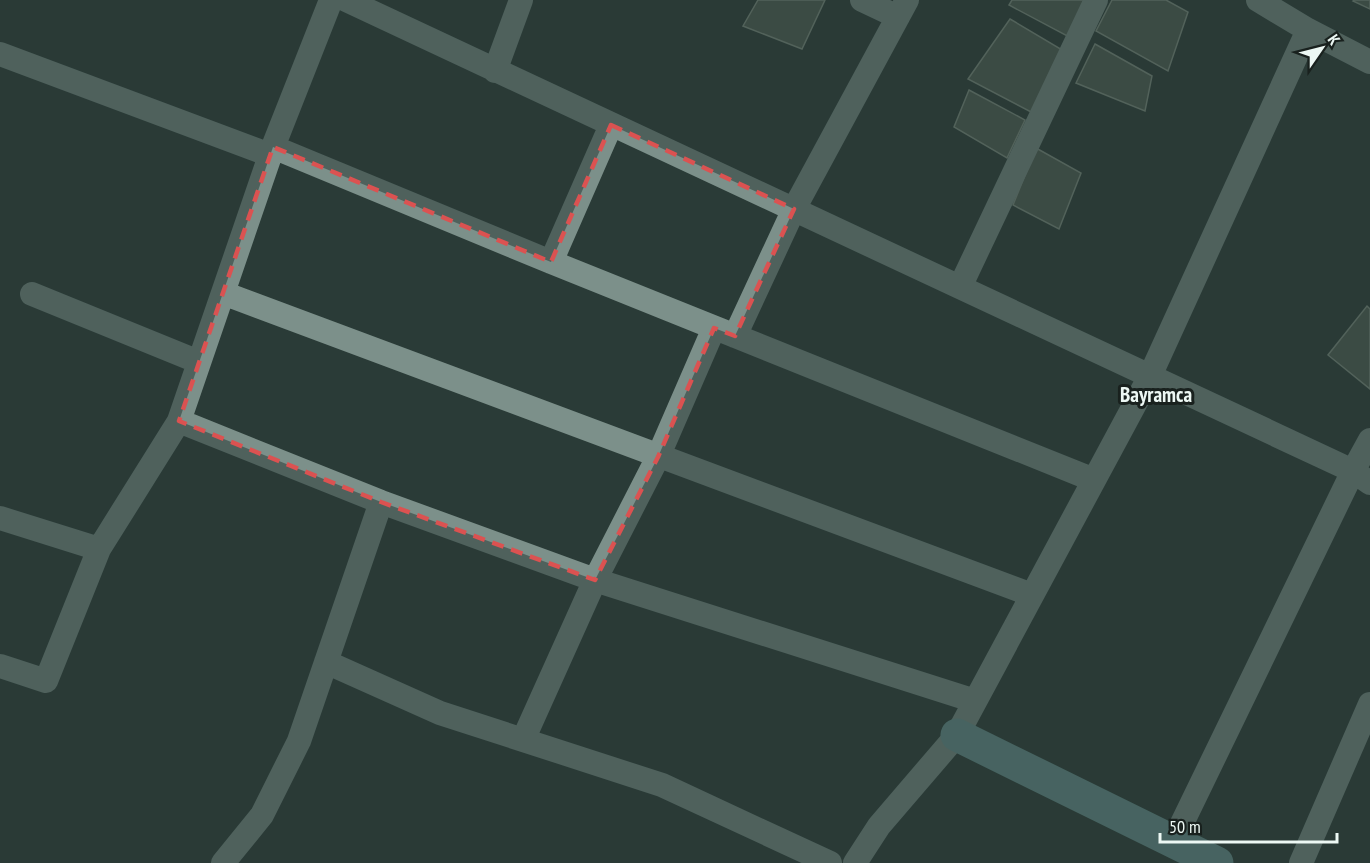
<svg xmlns="http://www.w3.org/2000/svg" width="1370" height="863" font-family="'PT Sans Narrow',sans-serif">
<style>
.building{fill:#515f54;stroke:#839286;stroke-width:1.5}
.lines{fill:none;stroke-linecap:round;stroke-linejoin:round}
.street{stroke:#7c908a;stroke-width:24}
.secondary{stroke:#6a9694;stroke-width:33}
.marked{fill:none;stroke:#db5251;stroke-width:4.5;stroke-dasharray:12 8;stroke-linejoin:round}
.labels{text-anchor:middle;dominant-baseline:central;stroke-width:6;stroke-linejoin:round;paint-order:stroke}
.district-label{font-size:21px;font-weight:bold;fill:#edf8f4;stroke:#19211e}
</style>
<rect width="100%" height="100%" fill="#2a3b37"/>
<path class="building" d="M 758,0 L 825,0 L 802,49 L 743,26 Z
M 1012,0 L 1084,0 L 1071,38 L 1009,5 Z
M 1112,0 L 1166,0 L 1188,12 L 1168,71 L 1096,31 Z
M 1354,0 L 1370,0 L 1370,9 L 1353,1 Z
M 1010,19 L 1069,54 L 1033,113 L 968,79 Z
M 1095,44 L 1152,76 L 1145,111 L 1076,83 Z
M 969,90 L 1025,120 L 1007,158 L 954,127 Z
M 1036,148 L 1081,173 L 1059,229 L 1013,205 Z
M 1367,306 L 1370,309 L 1370,389 L 1328,355 Z"/>
<g class="lines">
<path class="street" d="M 346,0 L 1353,471 L 1370,483
M 862,0 L 898,17
M 1258,0 L 1308,30 L 1370,62
M 0,54 L 270,155
M 495,71 L 521,0
M 273,147 L 551,262 L 1094,480
M 551,262 L 611,125
M 960,287 L 1096,0
M 223,293 L 1032,595
M 32,294 L 199,362
M 735,336 L 794,209 L 907,0
M 179,421 L 381,502 L 595,580 L 975,701
M 0,518 L 99,549
M 326,662 L 440,713 L 662,785 L 830,863
M 0,666 L 46,681 L 99,549 L 179,421 L 273,147 L 331,0
M 523,740 L 595,580 L 658,457 L 714,328
M 1173,842 L 1353,471 L 1370,440
M 223,863 L 262,815 L 299,741 L 381,502
M 855,863 L 879,826 L 957,735 L 1150,376 L 1308,30
M 1301,863 L 1370,704"/>
<path class="secondary" d="M 957,735 L 1217,863"/>
</g>
<path d="M0 0H1370V863H0ZM 611,125 L 794,209 L 735,336 L 714,328 L 658,457 L 595,580 L 381,502 L 179,421 L 273,147 L 551,262 Z" fill="#2a3b37" fill-opacity=".55" fill-rule="evenodd"/>
<path class="marked" d="M 611,125 L 794,209 L 735,336 L 714,328 L 658,457 L 595,580 L 381,502 L 179,421 L 273,147 L 551,262 Z"/>
<g class="labels">
<g class="district-label">
<text x="1156" y="394">Bayramca</text>
</g>
</g>
<g transform="translate(1322 48) rotate(55)" stroke="#19211e" stroke-width="4.5" paint-order="stroke">
<path d="M0-4.5L10 22L0 15L-10 22Z" fill="#edf8f4"/>
<text y="-9" font-size="16" font-weight="bold" text-anchor="middle" fill="#edf8f4">K</text>
</g>
<path d="M1160 833v9h177v-9" fill="none" stroke="#edf8f4" stroke-width="3"/>
<text x="1169" y="833" font-size="18" fill="#edf8f4" stroke="#19211e" stroke-width="4.5" paint-order="stroke">50 m</text>
</svg>
